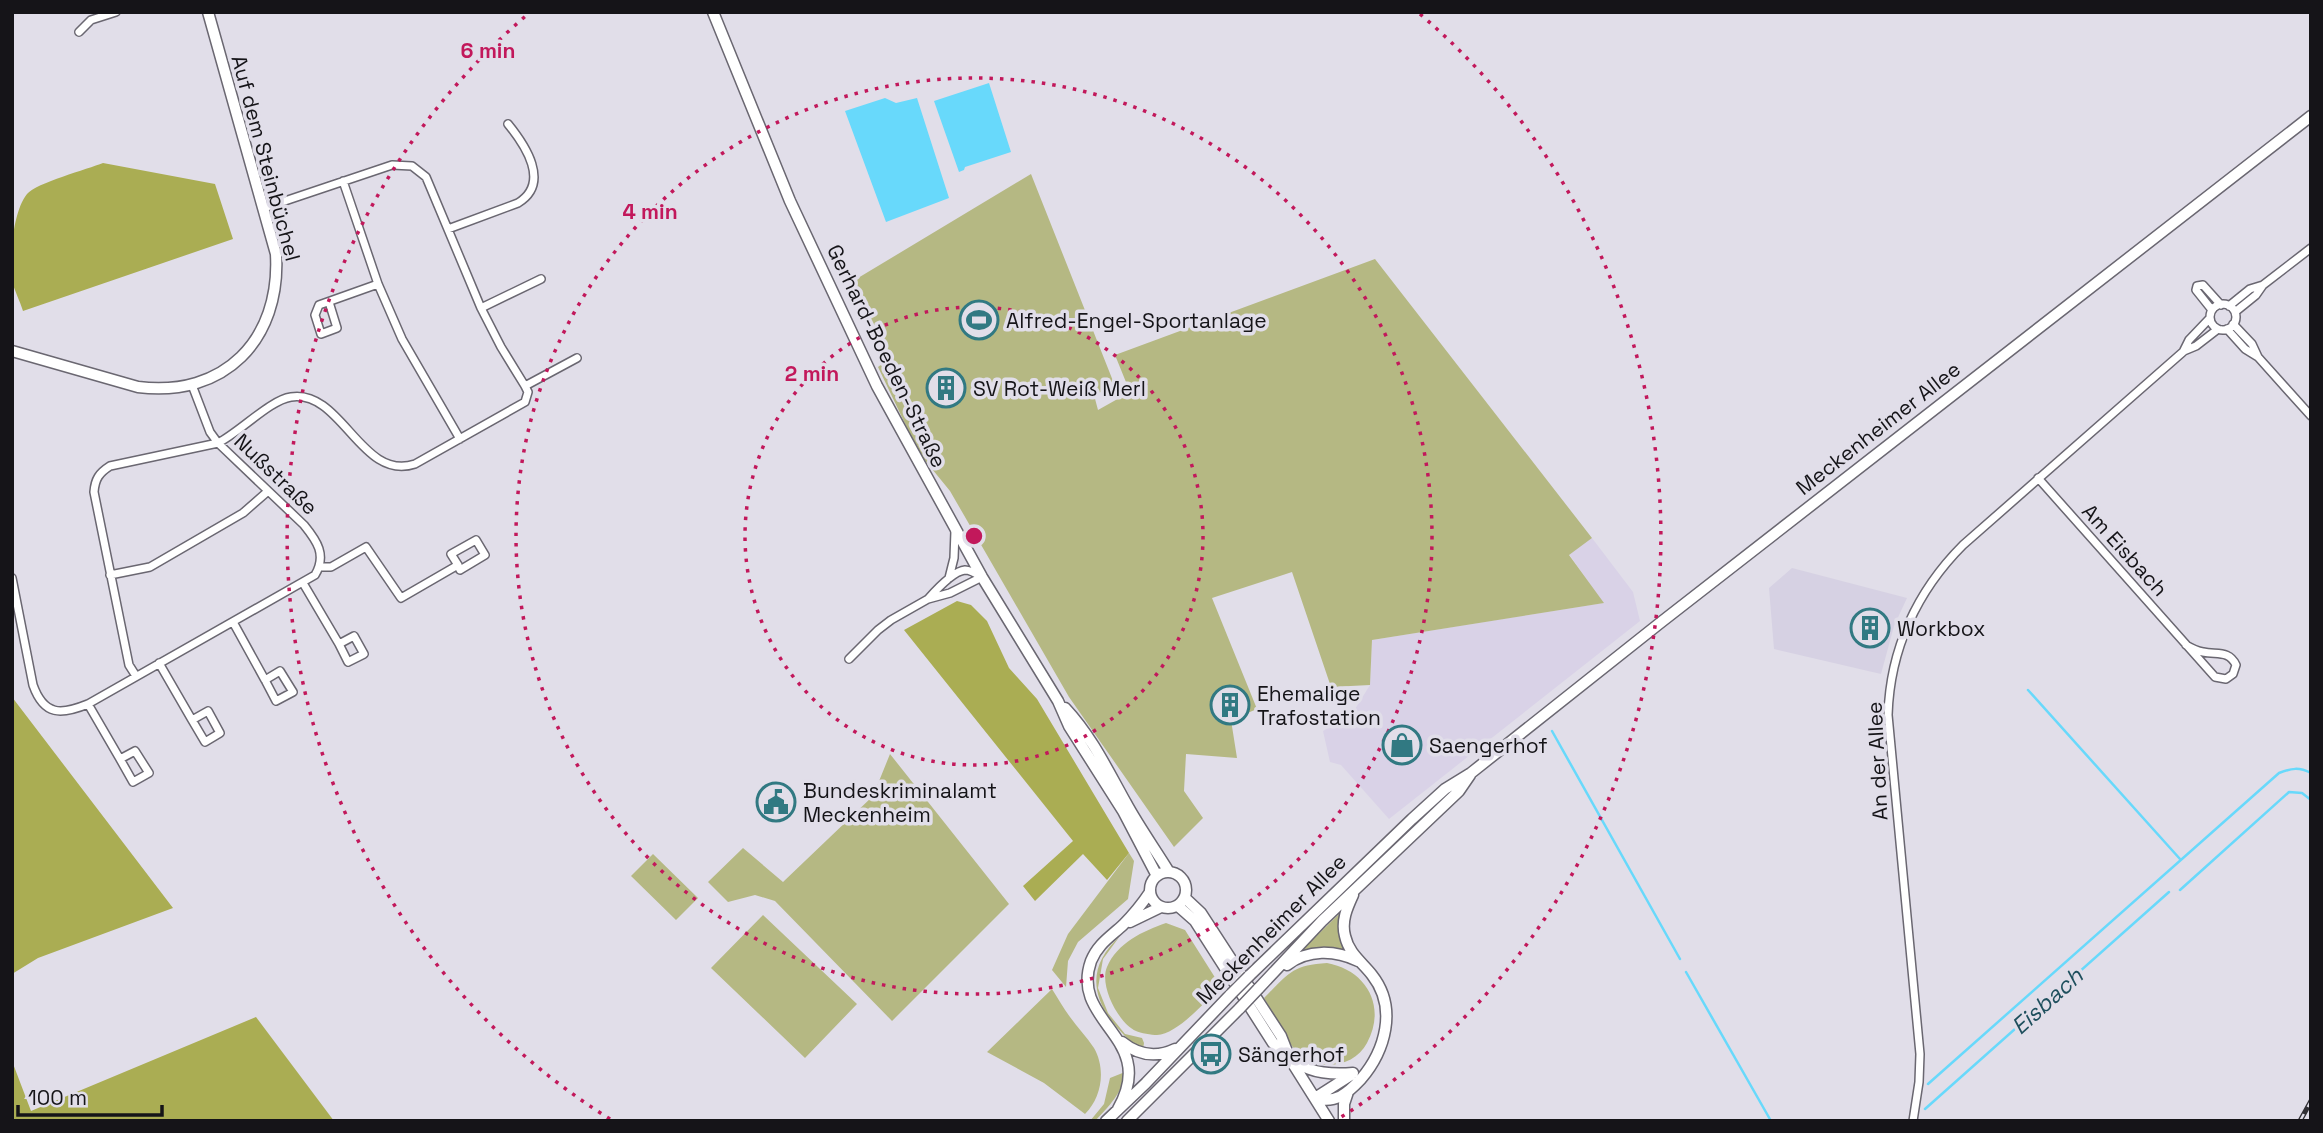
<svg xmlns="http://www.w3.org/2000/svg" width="2323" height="1133" font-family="'Space Grotesk',sans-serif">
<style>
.commercial{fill:#d9d2e7}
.built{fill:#d6d1e3}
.green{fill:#b5b883}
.forest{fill:#aaad53}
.water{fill:#68d9fb}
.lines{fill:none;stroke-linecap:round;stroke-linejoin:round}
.stream{stroke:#68d9fb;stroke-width:2.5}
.street-casing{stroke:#6a6771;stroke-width:10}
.secondary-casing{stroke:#6a6771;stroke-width:13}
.street{stroke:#fff;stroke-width:7}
.secondary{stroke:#fff;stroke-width:10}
.rail-casing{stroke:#302f34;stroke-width:5}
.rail{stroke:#e1dee9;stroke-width:2.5;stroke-dasharray:8;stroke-linecap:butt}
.secondary-bridge-casing{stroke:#6a6771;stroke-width:13;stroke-linecap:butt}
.secondary-bridge{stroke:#fff;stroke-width:10}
.ring{fill:none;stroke:#c2185b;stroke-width:3.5;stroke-dasharray:3.5 7}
.labels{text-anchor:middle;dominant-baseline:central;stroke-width:7;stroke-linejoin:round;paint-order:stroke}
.street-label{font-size:21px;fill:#151418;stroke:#e1dee9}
.poi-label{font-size:21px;fill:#151418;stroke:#e1dee9;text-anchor:start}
.water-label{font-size:23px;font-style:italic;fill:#1e4f5d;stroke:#e1dee9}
.centre{fill:#c2185b;stroke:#e1dee9;stroke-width:3.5}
.ring-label{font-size:21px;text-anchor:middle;font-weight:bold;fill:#c2185b;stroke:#e1dee9;stroke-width:7;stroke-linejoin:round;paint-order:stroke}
</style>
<rect width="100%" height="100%" fill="#e1dee9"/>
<path class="commercial" d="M 1592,538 L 1633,592 L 1640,621 L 1389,819 L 1341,765 L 1330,762 L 1323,731 L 1352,714 L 1370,685 L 1372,640 L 1603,603 L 1569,554 Z"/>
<path class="built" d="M 1792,568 L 1907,598 L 1894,626 L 1881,674 L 1774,649 L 1769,588 Z"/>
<path class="green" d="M 1031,174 L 1115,386 L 1094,395 L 1098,410 L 1130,392 L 1115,355 L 1375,259 L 1592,538 L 1569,555 L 1604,603 L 1372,640 L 1370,685 L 1331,687 L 1292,572 L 1212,598 L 1257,709 L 1231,720 L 1237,758 L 1186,754 L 1184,791 L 1203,818 L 1174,847 L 1069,697 L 950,491 L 919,453 L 878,367 L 886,361 L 853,281 Z
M 890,754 L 1009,904 L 892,1021 L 775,901 L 755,895 L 728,902 L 708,882 L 743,848 L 783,882 L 873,796 Z
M 1129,853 L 1134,861 L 1128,899 L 1078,942 L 1068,961 L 1066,987 L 1052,970 L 1068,934 Z
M 653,854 L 698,898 L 676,920 L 631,876 Z
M 1341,912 C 1338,925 1341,938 1345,951 L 1322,948 L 1302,950 Z
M 763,915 L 857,1004 L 805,1058 L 711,968 Z
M 1166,923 L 1185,930 L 1221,987 C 1205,1001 1178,1034 1157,1035 C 1152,1035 1140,1033 1136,1031 C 1118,1023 1099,985 1107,967 C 1117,943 1143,931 1166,923 Z
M 1120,936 L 1103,959 L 1098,988 L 1108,1013 L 1125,1034 L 1142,1038 L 1144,1043 L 1143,1049 C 1130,1043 1123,1034 1114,1024 C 1089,993 1090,963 1120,936 Z
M 1327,963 C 1366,970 1387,1006 1367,1043 C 1354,1068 1317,1072 1298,1053 C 1285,1040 1274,1014 1264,998 C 1288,974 1292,965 1327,963 Z
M 1052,989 C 1058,998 1063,1008 1070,1017 C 1077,1027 1087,1037 1094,1048 C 1106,1069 1102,1097 1085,1114 L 1044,1083 L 987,1052 Z
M 1125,1072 C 1123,1093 1109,1106 1095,1121 L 1090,1121 L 1104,1104 L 1110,1078 Z"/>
<path class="forest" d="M 103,163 L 215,184 L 233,239 L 23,311 C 20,301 14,290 12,280 C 9,259 13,211 27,194 C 36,183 88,169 103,163 Z
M 957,601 L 971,605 L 987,621 L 1009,668 L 1037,699 L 1129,853 L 1107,880 L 1083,854 L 1035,901 L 1023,886 L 1073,841 L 904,630 Z
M 12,697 L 173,908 L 38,958 L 12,974 Z
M 256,1017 L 334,1121 L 12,1121 L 12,1061 L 31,1111 Z"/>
<path class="water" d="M 989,83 L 1011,152 L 965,167 L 964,170 L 959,172 L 934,101 Z
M 885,98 L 896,103 L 917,98 L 949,198 L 886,222 L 845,111 Z"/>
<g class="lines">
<path class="stream" d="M 2028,690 L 2180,859
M 1552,731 L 1680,959
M 2180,890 L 2289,792 L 2302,793 L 2311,800
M 1686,972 L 1771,1121
M 1928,1084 L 2279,773 C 2292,768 2299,767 2311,773
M 1925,1109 L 2169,892"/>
<defs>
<path id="street" d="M 79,32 L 91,20 L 116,12
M 343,181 L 378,284 L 402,339 L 460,439
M 448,229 L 518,203 C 551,183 525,145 508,124
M 329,302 L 337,328 L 321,334 L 315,315 L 319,305 L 378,284
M2210 317a13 13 0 1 1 26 0a13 13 0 1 1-26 0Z
M 2229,306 L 2250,289 L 2263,285 L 2311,248
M 481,308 L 541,279
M 2212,310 L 2196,290 L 2197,286 L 2203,285 L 2221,305
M 2235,312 L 2256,295 L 2263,285
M 2233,324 L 2252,344 L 2258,357
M 2227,329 L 2245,349 L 2258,357 L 2311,416
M 2184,350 L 2189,340 L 2210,318
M 525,386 L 577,358
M 2038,478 L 2215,677 L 2226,679 L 2233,674 L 2236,665 C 2229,650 2217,655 2203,652 C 2197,651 2191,648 2186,645
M 320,567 L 331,567 L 366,547 L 401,598 L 458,565 L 460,570 L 485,555 L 476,540 L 451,554 L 458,565
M 110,575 L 150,567 L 243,513 L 267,492
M 12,578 L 33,685 C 44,716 61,715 88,704 L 315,575 C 327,555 317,541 304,525 L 218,443 L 210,432 L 192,385
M 949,578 L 954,558 L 955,531
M 303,583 L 339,644
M 233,622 L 265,680
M 354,636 L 364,654 L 348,662 L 339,644 Z
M 849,659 L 878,630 L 891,620 L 928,599 L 950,593 L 982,577 C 977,574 971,570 965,570 C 954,571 936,590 928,599
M 159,663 L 192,720
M 280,671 L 293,692 L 276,701 L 265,680 Z
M 136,676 L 129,665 L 94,492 C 95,479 99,473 110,466 L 218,443 C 240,432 270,400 291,397 C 342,389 361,482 415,464 L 525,402 L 528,392 L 525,386 L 501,347 L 481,308 L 426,177 L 412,166 L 392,165 L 264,208
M 88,704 L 120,759
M 208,711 L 220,733 L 205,742 L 192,720 Z
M 135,751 L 149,773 L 133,782 L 120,759 Z
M 1913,1121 L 1919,1082 L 1920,1054 L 1888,715 C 1890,649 1917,591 1963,545 L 2184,351 L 2196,346 L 2218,329"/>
<path id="secondary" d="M 713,12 L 790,201 L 877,386 L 982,577 L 1058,701 L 1069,726 L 1123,811 L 1157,876
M 12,351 L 138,387 C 224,398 281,340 276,254 L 208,12
M 1065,708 C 1092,737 1107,769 1126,803 C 1139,827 1155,849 1169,872
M1150 890a18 18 0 1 1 36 0a18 18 0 1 1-36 0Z
M 1185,898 L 1201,913 L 1281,1036 L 1290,1059 L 1329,1121
M 1178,906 L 1195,921 L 1273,1043 C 1300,1069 1316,1076 1353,1073
M 1130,922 L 1161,907
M 1287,965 C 1308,949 1335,950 1358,961
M 1249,976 L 1412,819 L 1445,789 L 1471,773 L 1660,623 L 2311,116
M 1258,989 L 1322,921 L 1459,791 L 1470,775
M 1122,1042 C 1138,1055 1156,1058 1175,1049
M 1315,1098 C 1335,1104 1347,1094 1361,1079 C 1385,1051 1398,1008 1372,975 C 1362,962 1349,954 1345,936 C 1341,921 1347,908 1353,895
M 1315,1098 L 1351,1075
M 1118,1109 C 1159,1037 1069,1023 1091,961 C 1098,944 1110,937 1123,925 C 1133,915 1142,904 1150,892
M 1106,1121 L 1146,1083 L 1231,994
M 1127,1121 L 1240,1008
M 1344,1121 L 1344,1104 L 1348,1092"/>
</defs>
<use href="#street" class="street-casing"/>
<use href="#secondary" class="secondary-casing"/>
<use href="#street" class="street"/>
<use href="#secondary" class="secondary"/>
<defs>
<path id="rail" d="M 2300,1121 L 2311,1101"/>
</defs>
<use href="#rail" class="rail-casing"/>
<use href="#rail" class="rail"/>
<defs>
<path id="secondary-bridge" d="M 1231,994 L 1249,976
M 1240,1008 L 1258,989"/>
</defs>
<use href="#secondary-bridge" class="secondary-bridge-casing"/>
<use href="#secondary-bridge" class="secondary-bridge"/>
</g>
<g class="ring">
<circle cx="974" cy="536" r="229"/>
<circle cx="974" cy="536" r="458"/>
<path d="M610 1119A687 687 0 0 1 528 14M1420 14A687 687 0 0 1 1338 1119"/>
</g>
<defs>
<symbol id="stadium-ring" viewBox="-11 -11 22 22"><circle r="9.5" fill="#e1dee9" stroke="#317982" stroke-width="1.5"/><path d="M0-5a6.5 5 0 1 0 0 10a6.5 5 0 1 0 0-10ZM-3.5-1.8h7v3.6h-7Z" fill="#317982"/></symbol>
<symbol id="building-ring" viewBox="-11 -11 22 22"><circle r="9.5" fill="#e1dee9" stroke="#317982" stroke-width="1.5"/><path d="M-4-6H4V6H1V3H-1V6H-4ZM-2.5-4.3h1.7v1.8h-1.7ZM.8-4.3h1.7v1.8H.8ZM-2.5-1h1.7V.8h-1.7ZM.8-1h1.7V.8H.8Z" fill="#317982"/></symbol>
<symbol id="shop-ring" viewBox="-11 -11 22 22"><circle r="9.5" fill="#e1dee9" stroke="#317982" stroke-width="1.5"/><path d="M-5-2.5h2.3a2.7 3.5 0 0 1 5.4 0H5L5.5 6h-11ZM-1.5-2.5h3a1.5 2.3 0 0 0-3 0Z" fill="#317982"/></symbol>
<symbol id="civic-ring" viewBox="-11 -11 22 22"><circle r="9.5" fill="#e1dee9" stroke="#317982" stroke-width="1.5"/><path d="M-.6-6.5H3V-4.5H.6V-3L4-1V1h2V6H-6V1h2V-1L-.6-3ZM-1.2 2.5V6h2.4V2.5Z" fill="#317982"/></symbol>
<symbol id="bus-ring" viewBox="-11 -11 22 22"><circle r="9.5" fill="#e1dee9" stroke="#317982" stroke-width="1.5"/><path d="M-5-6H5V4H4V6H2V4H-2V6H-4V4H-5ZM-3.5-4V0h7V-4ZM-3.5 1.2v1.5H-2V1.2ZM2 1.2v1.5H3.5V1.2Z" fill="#317982"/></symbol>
</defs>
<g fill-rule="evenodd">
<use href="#stadium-ring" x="957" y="298" width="44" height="44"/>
<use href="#building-ring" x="924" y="366" width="44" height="44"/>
<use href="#building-ring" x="1848" y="606" width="44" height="44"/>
<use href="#building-ring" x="1208" y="683" width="44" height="44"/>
<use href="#shop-ring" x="1380" y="723" width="44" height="44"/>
<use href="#civic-ring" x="754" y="780" width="44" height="44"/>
<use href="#bus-ring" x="1189" y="1032" width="44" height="44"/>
</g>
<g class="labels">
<g class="street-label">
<text transform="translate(266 158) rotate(75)">Auf dem Steinbüchel</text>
<text transform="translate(887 356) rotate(64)">Gerhard-Boeden-Straße</text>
<text transform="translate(1878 428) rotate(-38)">Meckenheimer Allee</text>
<text transform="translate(276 474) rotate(44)">Nußstraße</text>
<text transform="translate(2125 550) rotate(48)">Am Eisbach</text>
<text transform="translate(1877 761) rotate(-93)">An der Allee</text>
<text transform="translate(1271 929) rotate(-45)">Meckenheimer Allee</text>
</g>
<g class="poi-label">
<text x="1006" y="320">Alfred-Engel-Sportanlage</text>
<text x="973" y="388">SV Rot-Weiß Merl</text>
<text x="1897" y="628">Workbox</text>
<text x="1257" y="693">Ehemalige<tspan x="1257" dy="24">Trafostation</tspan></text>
<text x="1429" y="745">Saengerhof</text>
<text x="803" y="790">Bundeskriminalamt<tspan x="803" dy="24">Meckenheim</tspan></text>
<text x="1238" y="1054">Sängerhof</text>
</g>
<g class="water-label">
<text transform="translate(2047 1001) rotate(-42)">Eisbach</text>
</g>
</g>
<circle cx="974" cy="536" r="10" class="centre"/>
<g class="ring-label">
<text x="488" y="58">6 min</text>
<text x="650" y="219">4 min</text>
<text x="812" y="381">2 min</text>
</g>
<rect width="2323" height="1133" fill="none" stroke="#151418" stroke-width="28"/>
<path d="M18 1105v10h144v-10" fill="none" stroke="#151418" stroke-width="3.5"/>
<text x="28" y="1105" font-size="21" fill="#151418" stroke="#e1dee9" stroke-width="5" paint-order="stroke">100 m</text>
</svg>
